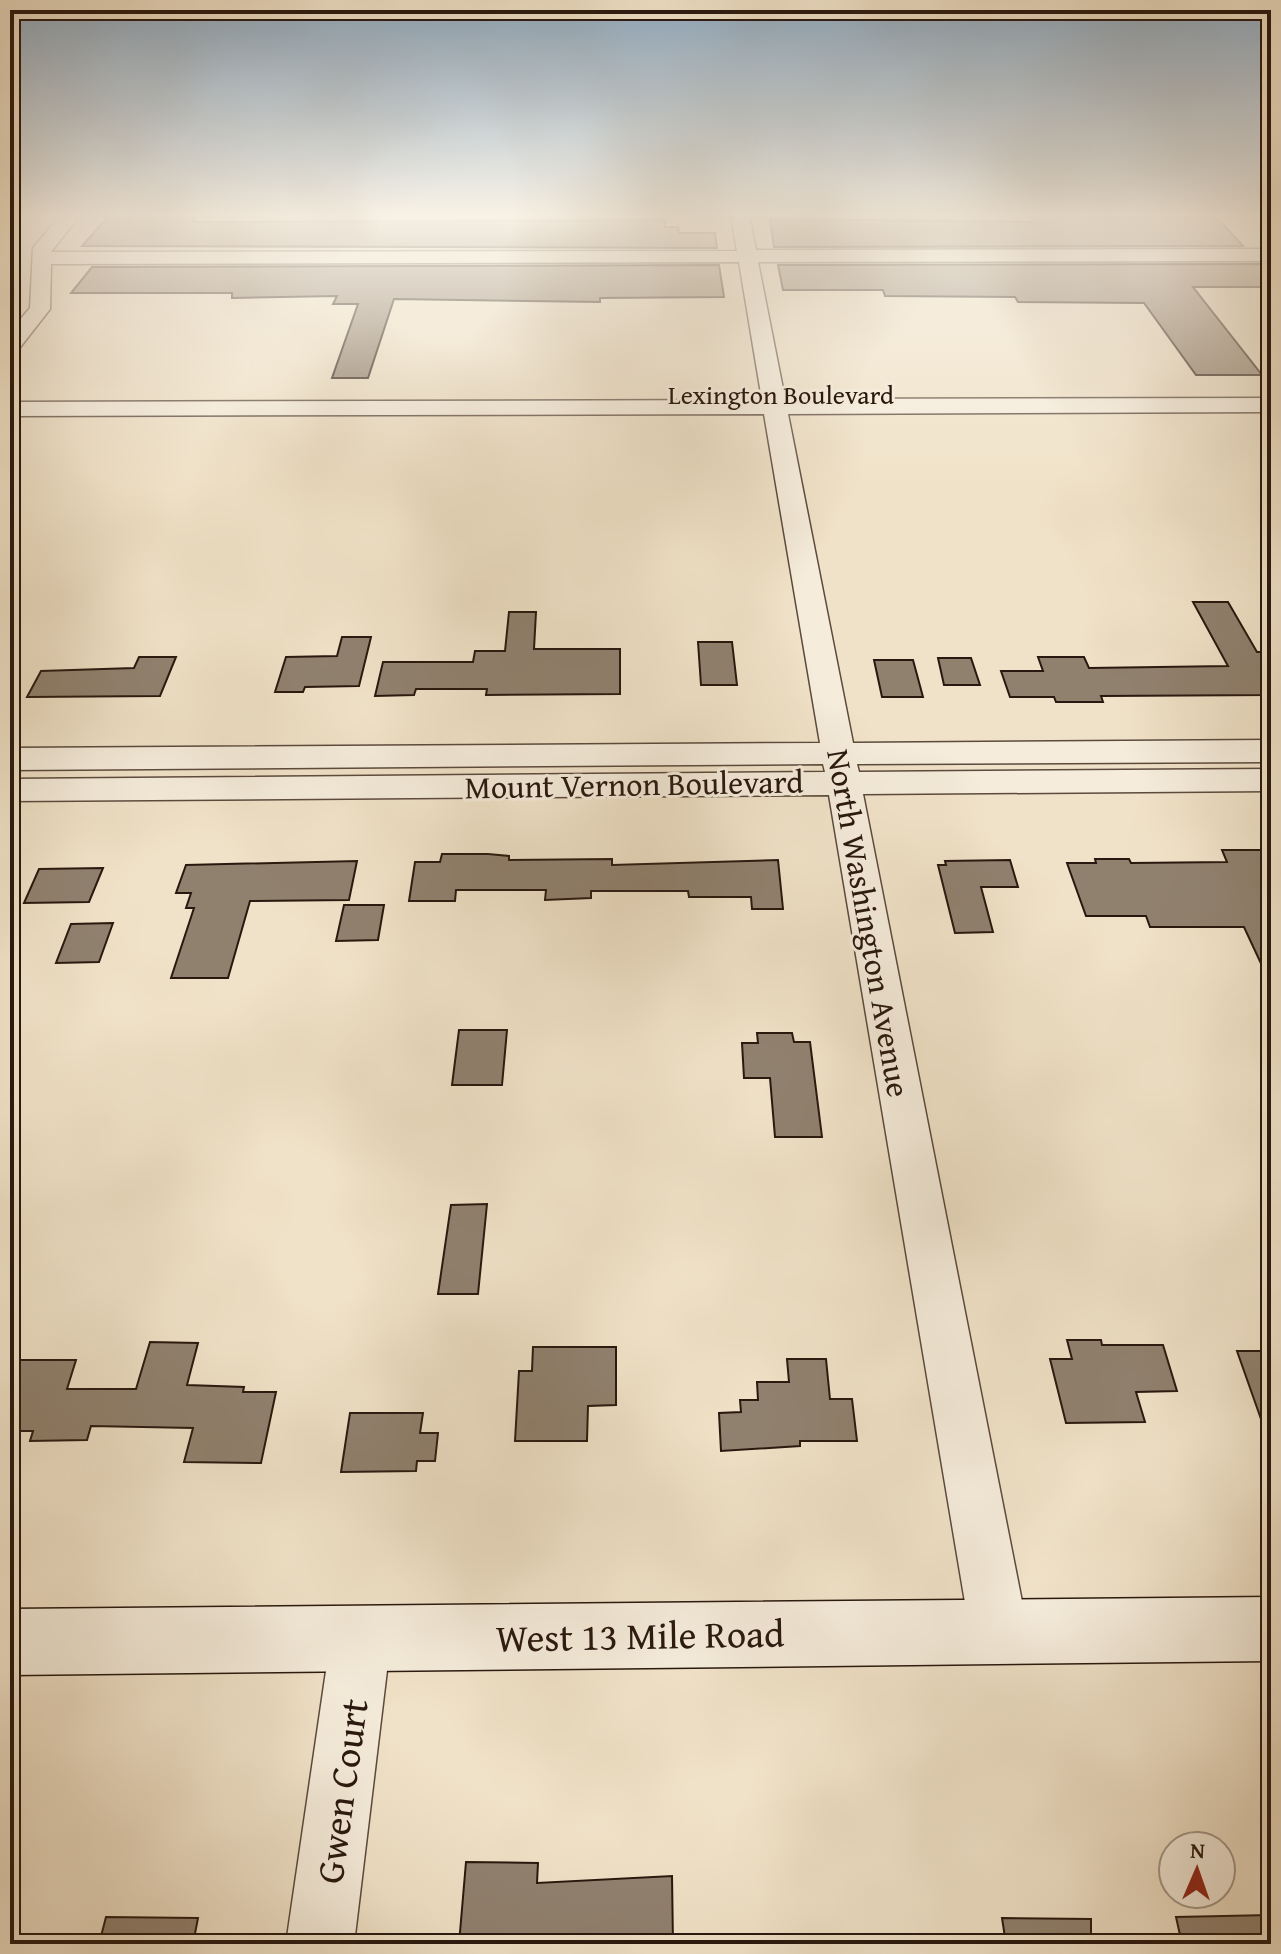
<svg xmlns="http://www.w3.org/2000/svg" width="1281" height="1954" font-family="'Gentium Book Plus',serif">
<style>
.building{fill:#90816f;stroke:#29180f;stroke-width:2}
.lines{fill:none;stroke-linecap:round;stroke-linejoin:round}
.minor-casing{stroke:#5b4a3d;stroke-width:3}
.secondary-casing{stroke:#29180f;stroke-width:3}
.minor{fill:#f5ecdb;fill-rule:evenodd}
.secondary{fill:#f5ecdb;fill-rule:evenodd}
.labels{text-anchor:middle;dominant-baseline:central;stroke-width:6;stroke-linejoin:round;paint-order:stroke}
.far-street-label{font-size:26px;fill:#29180f;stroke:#f5ecdb}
.street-label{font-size:32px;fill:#29180f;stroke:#f5ecdb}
.near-street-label{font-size:38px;fill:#29180f;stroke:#f5ecdb}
</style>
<rect width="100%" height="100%" fill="#f0e2c8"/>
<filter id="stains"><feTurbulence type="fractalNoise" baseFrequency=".0025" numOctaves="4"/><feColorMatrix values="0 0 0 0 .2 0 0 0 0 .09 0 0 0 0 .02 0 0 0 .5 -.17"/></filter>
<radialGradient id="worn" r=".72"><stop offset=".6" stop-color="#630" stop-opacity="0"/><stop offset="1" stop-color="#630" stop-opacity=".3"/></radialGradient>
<path class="building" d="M 1031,215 L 1218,219 L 1243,246 L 774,247 L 770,219 L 1034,222 Z
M 197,217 L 194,222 L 665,220 L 665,227 L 678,227 L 679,233 L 715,233 L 717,248 L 82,246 L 107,218 Z
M 1260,264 L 1271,276 L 1271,287 L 1193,287 L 1262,375 L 1196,375 L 1144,303 L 1018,302 L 1015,297 L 885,296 L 883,290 L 783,290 L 778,265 Z
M 719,265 L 724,297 L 600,298 L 600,302 L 394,299 L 368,378 L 332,378 L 358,304 L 333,304 L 337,296 L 232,298 L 232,293 L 71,293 L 92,267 Z
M 1193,602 L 1228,602 L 1257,652 L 1271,652 L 1271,695 L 1101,696 L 1103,702 L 1056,702 L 1054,697 L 1010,697 L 1001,671 L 1043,671 L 1038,657 L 1084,657 L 1089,668 L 1228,666 Z
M 509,612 L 536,612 L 534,649 L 620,649 L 620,694 L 486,695 L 487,689 L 416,689 L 414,695 L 375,696 L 383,662 L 473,662 L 475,651 L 505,651 Z
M 342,637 L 371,637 L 359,686 L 305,687 L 303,692 L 275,692 L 286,657 L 337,656 Z
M 698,642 L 732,642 L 737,685 L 701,685 Z
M 139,657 L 176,657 L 160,696 L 27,697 L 41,671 L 134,668 Z
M 938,658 L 971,658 L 980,685 L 944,685 Z
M 874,660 L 913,660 L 923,697 L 882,697 Z
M 1222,850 L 1263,850 L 1271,865 L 1271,985 L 1244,927 L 1150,927 L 1146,916 L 1086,916 L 1067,863 L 1096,863 L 1095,859 L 1129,859 L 1131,863 L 1227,862 Z
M 442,854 L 488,854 L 509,856 L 509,860 L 612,859 L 612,865 L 778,860 L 783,909 L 752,909 L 751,897 L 689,897 L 688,891 L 591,891 L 591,898 L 545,900 L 546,890 L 456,890 L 455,901 L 409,901 L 415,862 L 440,862 Z
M 1010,860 L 1018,887 L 981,887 L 993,932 L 955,933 L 938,865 L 946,865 L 945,861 Z
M 357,861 L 349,900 L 250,901 L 228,978 L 171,978 L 194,908 L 186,908 L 191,893 L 176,893 L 186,865 Z
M 103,868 L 89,902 L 24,903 L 39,869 Z
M 344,905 L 384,905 L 378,940 L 336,941 Z
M 113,923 L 99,962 L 56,963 L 71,924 Z
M 459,1030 L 507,1030 L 502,1085 L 452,1085 Z
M 757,1033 L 792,1033 L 794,1042 L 810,1042 L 822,1137 L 775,1137 L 770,1078 L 744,1078 L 742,1043 L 758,1043 Z
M 487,1204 L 478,1294 L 438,1294 L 451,1205 Z
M 1067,1340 L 1101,1340 L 1102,1345 L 1163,1345 L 1177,1391 L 1136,1392 L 1145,1422 L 1066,1423 L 1050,1359 L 1072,1359 Z
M 150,1342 L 198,1343 L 187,1385 L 244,1387 L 243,1392 L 276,1392 L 261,1463 L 184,1462 L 193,1428 L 91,1426 L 87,1440 L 30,1441 L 33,1431 L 10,1431 L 10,1360 L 76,1360 L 67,1389 L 136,1389 Z
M 533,1347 L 616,1347 L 616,1405 L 588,1406 L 587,1441 L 515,1441 L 519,1371 L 532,1371 Z
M 1237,1351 L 1271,1351 L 1271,1436 L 1267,1436 Z
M 787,1359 L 826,1359 L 830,1399 L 852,1399 L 857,1441 L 800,1441 L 800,1446 L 721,1451 L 719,1413 L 741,1412 L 740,1400 L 758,1400 L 757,1382 L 789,1382 Z
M 350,1413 L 423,1413 L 420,1433 L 438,1433 L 435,1461 L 417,1461 L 416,1471 L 341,1472 Z
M 466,1862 L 538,1863 L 537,1883 L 672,1876 L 673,1944 L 459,1944 Z
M 1271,1915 L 1271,1944 L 1182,1944 L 1176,1917 Z
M 106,1917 L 198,1918 L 193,1944 L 99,1944 Z
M 1002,1918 L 1091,1919 L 1091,1944 L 1006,1944 Z"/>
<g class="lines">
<defs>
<path id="minor" d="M 61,215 L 80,215 L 51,252 L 737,251 L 731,215 L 749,215 L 756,250 L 1271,249 L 1271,261 L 758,262 L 785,399 L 1271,398 L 1271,412 L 788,414 L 853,743 L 1271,740 L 1271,762 L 857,764 L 859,772 L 1271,769 L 1271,791 L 863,794 L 1028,1632 L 1020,1653 L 999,1661 L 978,1653 L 970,1632 L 829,795 L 10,801 L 10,779 L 825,772 L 823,764 L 10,770 L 10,748 L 820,743 L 764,414 L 10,416 L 10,402 L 762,400 L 739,262 L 51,264 L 50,309 L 18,350 L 10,352 L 10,331 L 30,308 L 33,248 Z
M 361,1607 L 382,1616 L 391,1637 L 354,1944 L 286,1944 L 331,1637 L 340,1616 Z"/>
<path id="secondary" d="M 1271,1597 L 1271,1661 L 10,1675 L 10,1609 Z"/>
</defs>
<use href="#minor" class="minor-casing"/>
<use href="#secondary" class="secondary-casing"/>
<use href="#minor" class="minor"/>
<use href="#secondary" class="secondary"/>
</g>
<linearGradient id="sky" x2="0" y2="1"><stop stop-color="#90abc2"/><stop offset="0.44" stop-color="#f8f2e6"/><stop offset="1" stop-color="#f8f2e6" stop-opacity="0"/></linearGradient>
<rect width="1281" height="488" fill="url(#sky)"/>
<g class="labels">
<g class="far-street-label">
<text x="781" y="394">Lexington Boulevard</text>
</g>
<g class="street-label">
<text transform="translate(634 784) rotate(-1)">Mount Vernon Boulevard</text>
<text transform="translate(869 923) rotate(80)">North Washington Avenue</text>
</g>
<g class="near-street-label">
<text transform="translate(640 1635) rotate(-1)">West 13 Mile Road</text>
<text transform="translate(341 1791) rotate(-82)">Gwen Court</text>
</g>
</g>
<rect width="1281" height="1954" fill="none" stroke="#f0e2c8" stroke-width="40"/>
<rect x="12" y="12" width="1257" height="1930" fill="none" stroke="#29180f" stroke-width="4"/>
<rect x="20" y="20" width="1241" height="1914" fill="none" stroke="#29180f" stroke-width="2"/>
<g transform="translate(1197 1870) rotate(2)"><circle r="38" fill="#f5ecdb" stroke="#a39789" stroke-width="2"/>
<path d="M0-6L14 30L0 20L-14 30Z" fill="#8f2418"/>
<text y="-12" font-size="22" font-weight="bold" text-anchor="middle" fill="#29180f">N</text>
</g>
<rect width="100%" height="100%" filter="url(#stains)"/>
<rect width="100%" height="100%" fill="url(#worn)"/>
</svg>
